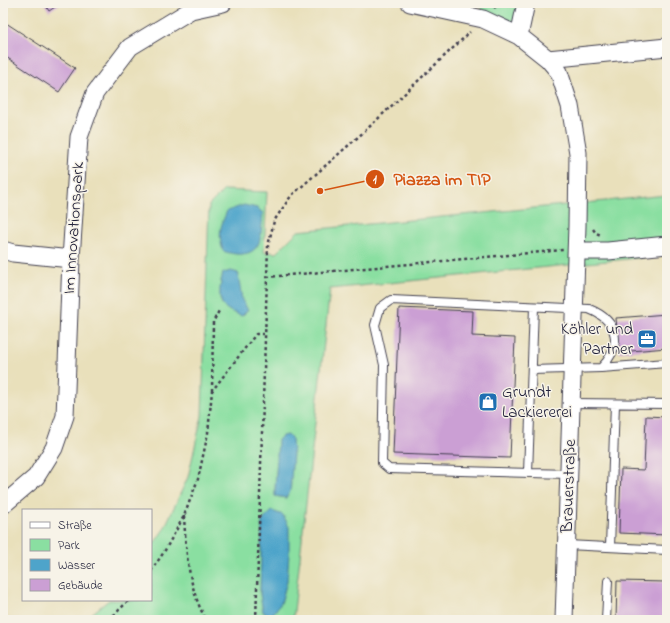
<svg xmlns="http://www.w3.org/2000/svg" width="670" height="623" font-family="'Indie Flower',sans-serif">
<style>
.green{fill:#8adfa1;stroke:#56806e;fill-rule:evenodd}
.water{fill:#4ea4ca;stroke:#386382}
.building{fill:#cb9fd4}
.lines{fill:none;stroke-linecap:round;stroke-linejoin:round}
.lane-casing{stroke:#403e4e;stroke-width:10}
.street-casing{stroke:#403e4e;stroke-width:19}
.path{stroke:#403e4e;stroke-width:2.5;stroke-dasharray:3 3;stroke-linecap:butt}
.lane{stroke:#fff;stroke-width:8}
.street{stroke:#fff;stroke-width:17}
.labels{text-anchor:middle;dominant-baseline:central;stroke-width:3;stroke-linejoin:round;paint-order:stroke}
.street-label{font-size:17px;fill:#22223b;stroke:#f7f3e8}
.poi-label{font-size:17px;fill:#22223b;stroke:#f7f3e8;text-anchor:end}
.leader{fill:none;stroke:#d45411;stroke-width:1.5}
.callout-dot{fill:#d45411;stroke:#f7f3e8;stroke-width:1.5}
.mark-label{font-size:12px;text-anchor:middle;font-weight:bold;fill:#fff}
.callout-label{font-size:18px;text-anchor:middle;font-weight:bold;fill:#d45411;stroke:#f7f3e8;stroke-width:3;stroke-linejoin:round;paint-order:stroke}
</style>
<rect width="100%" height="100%" fill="#f7f3e8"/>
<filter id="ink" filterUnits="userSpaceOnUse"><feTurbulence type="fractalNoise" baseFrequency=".025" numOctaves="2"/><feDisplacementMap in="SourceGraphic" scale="8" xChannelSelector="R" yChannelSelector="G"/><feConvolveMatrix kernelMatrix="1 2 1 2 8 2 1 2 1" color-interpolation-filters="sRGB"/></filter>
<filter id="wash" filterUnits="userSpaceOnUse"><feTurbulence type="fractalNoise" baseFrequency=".012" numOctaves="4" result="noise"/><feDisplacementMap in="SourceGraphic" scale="16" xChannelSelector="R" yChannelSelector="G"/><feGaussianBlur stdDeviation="0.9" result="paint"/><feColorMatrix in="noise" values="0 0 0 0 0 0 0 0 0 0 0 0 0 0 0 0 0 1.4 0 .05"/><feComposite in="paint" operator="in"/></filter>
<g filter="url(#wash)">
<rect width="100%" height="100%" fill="#e9e0bb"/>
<path class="green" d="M 481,3 L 523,3 L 519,36 L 483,19 Z
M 224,190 L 267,192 L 264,252 L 276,253 L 298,231 L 667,195 L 667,255 L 330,289 L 293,620 L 84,620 L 109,600 L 151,600 L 151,548 L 164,529 L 188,477 L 202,416 L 209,205 ZM 221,280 L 240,290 L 242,300 L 223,306 L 220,298 ZM 278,458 C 287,471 297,482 286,498 L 275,496 L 276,473 ZM 262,521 L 287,581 L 281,603 L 271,616 L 263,612 L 260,594 Z"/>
<path class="water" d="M 244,205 L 257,208 L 263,213 C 262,222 262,231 260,239 C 256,257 237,256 223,251 C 218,234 220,227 227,211 Z
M 231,271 L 238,273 L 242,300 L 248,310 L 242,316 C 226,310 219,307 220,289 C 221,283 221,279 223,273 Z
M 288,435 L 292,439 L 293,454 L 290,492 L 286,498 L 275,496 L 275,489 L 278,440 L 282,436 Z
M 272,511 L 283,515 L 289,527 L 289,554 L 287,581 L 281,603 L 271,616 L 263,612 L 260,594 L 262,521 Z"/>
<g id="blocks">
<path class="building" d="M 44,3 L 61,3 L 49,11 Z
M 3,21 L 75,68 L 59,92 L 3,55 Z
M 399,308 L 473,311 L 472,336 L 515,338 L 510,458 L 393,454 Z
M 667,314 L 667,348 L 619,352 L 616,318 Z
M 646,416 L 667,417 L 667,535 L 619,533 L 621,469 L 644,470 Z
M 617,581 L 667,582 L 667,620 L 616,620 Z"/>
</g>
</g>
<g filter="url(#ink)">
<use href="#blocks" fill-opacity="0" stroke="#403e4e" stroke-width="1"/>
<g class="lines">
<defs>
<path id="lane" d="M 601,368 L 667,363
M 532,370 L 601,368 C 623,346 619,321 589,309 L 391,300 L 380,308 L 375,325 L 384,365 L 382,463 L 389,469 L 569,474
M 572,403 L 667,404
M 528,473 L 534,307
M 567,545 L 667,550
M 610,547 L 615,404
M 606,620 L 608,581"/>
<path id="street" d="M 410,3 L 483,19 L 519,36 L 548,59 L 559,72 L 570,106 L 578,153 L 577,226 L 564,620
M 519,36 L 526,3
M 548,59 L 667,47
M 3,250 L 13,253 L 71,259
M 577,251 L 608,251 L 667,245
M 3,505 L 36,477 L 54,448 L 65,416 L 71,259 L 79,137 L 95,93 L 130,47 L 191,10 L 223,3"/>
</defs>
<use href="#lane" class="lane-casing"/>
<use href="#street" class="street-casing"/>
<path class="path" d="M 494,8 L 499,3
M 593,229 L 596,233 L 601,235
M 267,277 L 563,250
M 212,391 L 213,322 L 220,309
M 184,516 C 186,552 188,587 206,620
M 151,571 L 164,552 L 184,516 L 198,479 L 208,433 L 212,391 L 256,334 L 265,334
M 109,620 L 129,600
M 256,620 L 268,246 L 274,221 L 291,196 L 366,130 L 470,32"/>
<use href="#lane" class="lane"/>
<use href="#street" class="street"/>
</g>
</g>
<defs>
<symbol id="office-square" viewBox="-11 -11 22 22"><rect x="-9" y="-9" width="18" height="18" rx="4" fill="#1f6fb2" stroke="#f7f3e8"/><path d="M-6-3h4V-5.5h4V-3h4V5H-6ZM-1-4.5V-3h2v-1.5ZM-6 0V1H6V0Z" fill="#fff"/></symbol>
<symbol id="shop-square" viewBox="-11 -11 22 22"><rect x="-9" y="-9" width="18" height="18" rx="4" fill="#1f6fb2" stroke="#f7f3e8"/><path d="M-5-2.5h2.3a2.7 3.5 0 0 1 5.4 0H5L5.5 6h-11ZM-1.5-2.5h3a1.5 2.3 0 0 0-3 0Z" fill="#fff"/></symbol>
</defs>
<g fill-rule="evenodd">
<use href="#office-square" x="636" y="328" width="22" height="22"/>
<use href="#shop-square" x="477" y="391" width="22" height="22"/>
</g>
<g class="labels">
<g class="street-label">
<text transform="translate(74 228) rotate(-86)">Im Innovationspark</text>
<text transform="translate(569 486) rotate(-88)">Brauerstraße</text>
</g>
<g class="poi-label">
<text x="633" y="329">Köhler und<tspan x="633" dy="20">Partner</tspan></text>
<text x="502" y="392" text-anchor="start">Grundt<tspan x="502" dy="20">Lackiererei</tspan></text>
</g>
</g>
<path class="leader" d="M320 191L375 179"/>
<g class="callout-dot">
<circle cx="320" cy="191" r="4"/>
<circle cx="375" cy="179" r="10"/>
</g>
<g class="mark-label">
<text x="375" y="183">1</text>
</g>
<g class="callout-label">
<text x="442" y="185">Piazza im TIP</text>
</g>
<rect width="670" height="623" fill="none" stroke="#f7f3e8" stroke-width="16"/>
<rect x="22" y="509" width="130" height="92" fill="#f7f3e8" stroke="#a29fa3"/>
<rect x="30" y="522" width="20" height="6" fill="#ffffff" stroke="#a29fa3"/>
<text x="58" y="529" font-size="12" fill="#22223b">Straße</text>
<rect x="30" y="539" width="20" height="12" fill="#8adfa1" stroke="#a29fa3"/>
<text x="58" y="549" font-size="12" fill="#22223b">Park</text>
<rect x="30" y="559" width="20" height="12" fill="#4ea4ca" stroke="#a29fa3"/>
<text x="58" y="569" font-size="12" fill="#22223b">Wasser</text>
<rect x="30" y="579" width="20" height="12" fill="#cb9fd4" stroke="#a29fa3"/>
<text x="58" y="589" font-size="12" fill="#22223b">Gebäude</text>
</svg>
